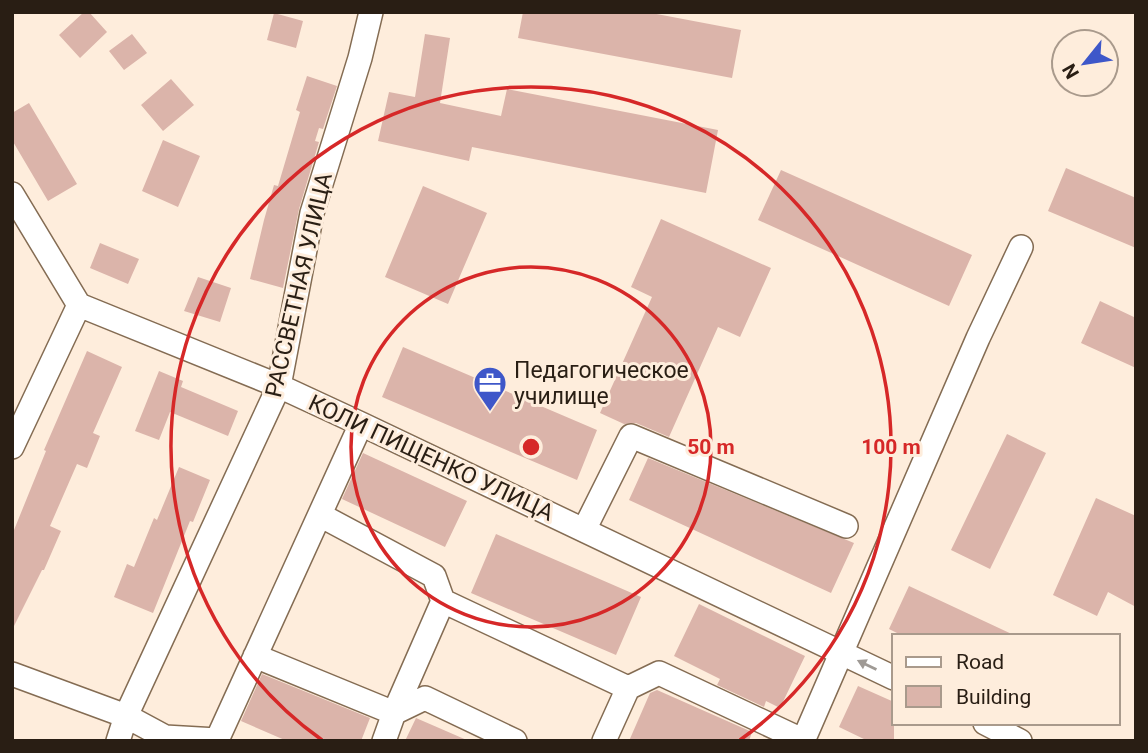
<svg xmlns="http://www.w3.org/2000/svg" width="1148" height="753" font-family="Roboto,sans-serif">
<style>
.building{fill:#dbb4aa}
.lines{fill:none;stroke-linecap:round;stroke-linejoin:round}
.minor-casing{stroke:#846c53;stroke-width:26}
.minor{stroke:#fff;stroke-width:23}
.oneway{fill:#9f9a95}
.ring{fill:none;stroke:#d62828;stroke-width:3.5}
.labels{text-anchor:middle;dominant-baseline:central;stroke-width:6;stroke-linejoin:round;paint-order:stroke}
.street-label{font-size:23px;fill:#291e14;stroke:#feeddc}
.poi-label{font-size:23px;fill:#291e14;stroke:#feeddc;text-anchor:start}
.centre{fill:#d62828;stroke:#feeddc;stroke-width:3.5}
.ring-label{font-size:21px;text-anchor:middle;font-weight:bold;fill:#d62828;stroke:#feeddc;stroke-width:6;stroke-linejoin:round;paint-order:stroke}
</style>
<rect width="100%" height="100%" fill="#feeddc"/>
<path class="building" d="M 84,12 L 89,12 L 107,32 L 80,58 L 59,35 Z
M 523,12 L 646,12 L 741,30 L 732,78 L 518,38 Z
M 274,13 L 303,21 L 296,48 L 267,40 Z
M 132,34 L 147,53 L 124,70 L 109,51 Z
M 425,34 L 450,38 L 440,103 L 501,116 L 507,89 L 718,130 L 706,193 L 472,147 L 469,161 L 378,141 L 389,92 L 415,97 Z
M 307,76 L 337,86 L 323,129 L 319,128 L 315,141 L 319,142 L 299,209 L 283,288 L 250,279 L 264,220 L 274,185 L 278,186 L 300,112 L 296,110 Z
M 171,79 L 194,105 L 163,131 L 141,105 Z
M 29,103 L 77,184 L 48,201 L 12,140 L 12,113 Z
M 163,140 L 200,156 L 178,207 L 142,191 Z
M 1066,168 L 1136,198 L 1136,248 L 1048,211 Z
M 781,170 L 972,255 L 949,306 L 758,220 Z
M 423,186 L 487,213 L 448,304 L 385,277 Z
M 661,219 L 771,268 L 740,337 L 718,327 L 669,437 L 636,423 L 624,424 L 600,413 L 652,297 L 631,287 Z
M 100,243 L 139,259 L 128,284 L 90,268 Z
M 198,277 L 231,288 L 220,322 L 184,311 Z
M 1100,301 L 1136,318 L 1136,368 L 1081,343 Z
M 403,347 L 597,430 L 577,480 L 382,397 Z
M 87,351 L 122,367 L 93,433 L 100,436 L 87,468 L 77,464 L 50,526 L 61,531 L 44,570 L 42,570 L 12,630 L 12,535 L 46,451 L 44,450 Z
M 159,371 L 183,381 L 181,387 L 238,411 L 228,436 L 170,412 L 159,440 L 135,431 Z
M 1007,434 L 1046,453 L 990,569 L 951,550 Z
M 363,453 L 467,501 L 445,547 L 342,499 Z
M 648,458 L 854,543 L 831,593 L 629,500 Z
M 179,467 L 210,480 L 193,522 L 190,521 L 153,613 L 114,597 L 127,564 L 134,567 L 154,518 L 157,520 Z
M 1096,498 L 1136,516 L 1136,607 L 1108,592 L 1097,616 L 1053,595 Z
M 496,534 L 641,597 L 616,655 L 471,593 Z
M 909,586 L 1016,636 L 903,636 L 889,629 Z
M 699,604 L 805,656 L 780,708 L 766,701 L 764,707 L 717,685 L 720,679 L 674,656 Z
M 262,674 L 370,718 L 361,741 L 287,741 L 241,721 Z
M 858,686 L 894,702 L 894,741 L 868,741 L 839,727 Z
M 657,690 L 752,732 L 749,741 L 629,741 L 650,693 Z
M 416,718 L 469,741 L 405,741 Z"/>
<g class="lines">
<defs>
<path id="minor" d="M 12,194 L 79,305 L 279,386 L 361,424 L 894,678
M 12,447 L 79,305
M 320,515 L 434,576 L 443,601
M 584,530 L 631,436 L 846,526
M 255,656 L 394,713 L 384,741
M 12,674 L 126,716 L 165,737 L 217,740 L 361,424
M 394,713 L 443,601 L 628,688
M 394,713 L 425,698 L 515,741
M 985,723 L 1020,741
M 118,741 L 126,716 L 279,386 L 312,213 L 360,58 L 371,12
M 604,741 L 628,688 L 659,673 L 804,741
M 803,741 L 978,338 L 1021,247"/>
</defs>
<use href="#minor" class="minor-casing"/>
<use href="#minor" class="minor"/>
</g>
<defs><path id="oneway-solid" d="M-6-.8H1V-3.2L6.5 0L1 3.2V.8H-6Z" transform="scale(1.75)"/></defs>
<use class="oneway" href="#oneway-solid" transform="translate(867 665) rotate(-154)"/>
<g class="ring">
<circle cx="531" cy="447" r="180"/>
<path d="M322 740A360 360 0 1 1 740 740"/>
</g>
<defs>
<symbol id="office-pin" viewBox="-11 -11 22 30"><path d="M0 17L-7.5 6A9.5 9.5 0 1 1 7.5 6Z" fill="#3e57c9" stroke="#feeddc"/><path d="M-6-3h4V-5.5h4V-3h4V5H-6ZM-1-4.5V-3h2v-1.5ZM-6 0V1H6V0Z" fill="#fff"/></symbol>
</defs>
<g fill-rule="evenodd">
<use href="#office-pin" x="471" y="364" width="38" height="52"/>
</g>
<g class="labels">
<g class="street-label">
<text transform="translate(299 285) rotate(-77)">РАССВЕТНАЯ УЛИЦА</text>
<text transform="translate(431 458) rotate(25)">КОЛИ ПИЩЕНКО УЛИЦА</text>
</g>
<g class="poi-label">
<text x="514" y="370">Педагогическое<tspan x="514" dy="26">училище</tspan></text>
</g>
</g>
<circle cx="531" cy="447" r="10" class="centre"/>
<g class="ring-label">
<text x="711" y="454">50 m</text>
<text x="891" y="454">100 m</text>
</g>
<rect width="1148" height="753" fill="none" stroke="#291e14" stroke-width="28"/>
<rect x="892" y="634" width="228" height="91" fill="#feeddc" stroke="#a99a8c" stroke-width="2"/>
<rect x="906" y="657" width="35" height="10" fill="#ffffff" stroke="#a99a8c" stroke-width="2"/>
<text x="956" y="669" font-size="21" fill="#291e14">Road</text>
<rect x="906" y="686" width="35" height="21" fill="#dbb4aa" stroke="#a99a8c" stroke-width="2"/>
<text x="956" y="704" font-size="21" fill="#291e14">Building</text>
<g transform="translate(1085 63) rotate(240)"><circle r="33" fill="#feeddc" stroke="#a99a8c" stroke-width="2"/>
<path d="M0-5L12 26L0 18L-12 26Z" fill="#3e57c9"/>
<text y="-10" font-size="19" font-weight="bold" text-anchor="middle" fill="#291e14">N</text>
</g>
</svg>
